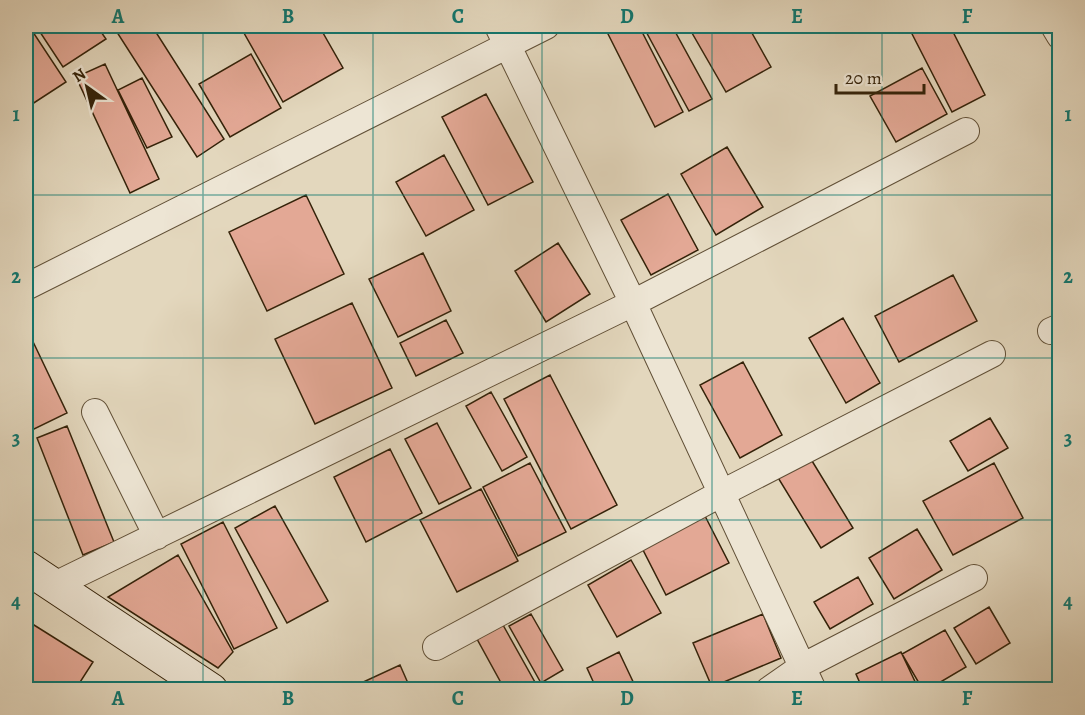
<svg xmlns="http://www.w3.org/2000/svg" width="1085" height="715" font-family="Alegreya,serif">
<style>
.building{fill:#e3a895;stroke:#342209;stroke-width:1.5}
.lines{fill:none;stroke-linecap:round;stroke-linejoin:round}
.street-casing{stroke:#604f36;stroke-width:28}
.secondary-casing{stroke:#342209;stroke-width:35}
.street{stroke:#ede5d4;stroke-width:26}
.secondary{stroke:#ede5d4;stroke-width:33}
.grid{fill:none;stroke:#0f766e;stroke-width:1.5;stroke-opacity:0.55}
.neatline{fill:none;stroke:#0f766e;stroke-width:2}
.grid-label{font-size:20px;text-anchor:middle;font-weight:bold;fill:#0f766e}
</style>
<rect width="100%" height="100%" fill="#e3d7bd"/>
<filter id="stains"><feTurbulence type="fractalNoise" baseFrequency=".00333" numOctaves="4"/><feColorMatrix values="0 0 0 0 .2 0 0 0 0 .09 0 0 0 0 .02 0 0 0 .5 -.17"/></filter>
<radialGradient id="worn" r=".72"><stop offset=".6" stop-color="#630" stop-opacity="0"/><stop offset="1" stop-color="#630" stop-opacity=".3"/></radialGradient>
<path class="building" d="M 26,26 L 29,26 L 66,82 L 26,108 Z
M 36,26 L 97,26 L 106,39 L 63,67 Z
M 113,26 L 152,26 L 224,139 L 197,157 Z
M 240,26 L 319,26 L 343,68 L 283,102 Z
M 604,26 L 639,26 L 683,112 L 655,127 Z
M 643,26 L 672,26 L 712,99 L 689,111 Z
M 688,26 L 748,26 L 771,67 L 726,92 Z
M 908,26 L 950,26 L 985,95 L 952,112 Z
M 251,54 L 281,108 L 230,137 L 199,84 Z
M 105,64 L 159,179 L 130,193 L 76,77 Z
M 922,68 L 947,114 L 896,142 L 870,96 Z
M 142,78 L 172,137 L 147,148 L 118,90 Z
M 486,94 L 533,182 L 488,205 L 442,117 Z
M 727,147 L 763,207 L 716,235 L 681,174 Z
M 444,155 L 474,210 L 426,236 L 396,182 Z
M 668,194 L 698,250 L 651,275 L 621,220 Z
M 306,195 L 344,274 L 267,311 L 229,232 Z
M 558,243 L 590,294 L 546,322 L 515,271 Z
M 423,253 L 451,311 L 398,337 L 369,279 Z
M 953,275 L 977,321 L 899,362 L 875,316 Z
M 352,303 L 392,388 L 315,424 L 275,339 Z
M 843,318 L 880,383 L 846,403 L 809,338 Z
M 446,320 L 463,353 L 416,376 L 400,343 Z
M 26,327 L 67,413 L 32,430 L 26,416 Z
M 743,362 L 782,435 L 740,458 L 700,385 Z
M 550,375 L 617,505 L 571,529 L 504,399 Z
M 491,392 L 527,457 L 502,471 L 466,406 Z
M 990,418 L 1008,448 L 968,471 L 950,441 Z
M 437,423 L 471,488 L 439,504 L 405,439 Z
M 67,426 L 114,542 L 83,555 L 37,438 Z
M 390,449 L 422,513 L 366,542 L 334,477 Z
M 809,456 L 853,528 L 821,548 L 777,476 Z
M 530,463 L 566,532 L 518,556 L 483,487 Z
M 994,463 L 1023,518 L 953,555 L 923,501 Z
M 481,489 L 518,561 L 457,592 L 420,520 Z
M 275,506 L 328,601 L 287,623 L 235,528 Z
M 705,516 L 729,563 L 666,595 L 642,548 Z
M 223,522 L 277,628 L 234,649 L 181,544 Z
M 917,529 L 942,570 L 894,599 L 869,558 Z
M 178,555 L 233,652 L 218,668 L 108,597 Z
M 631,560 L 661,613 L 617,637 L 588,585 Z
M 858,577 L 873,604 L 830,629 L 814,602 Z
M 989,607 L 1010,643 L 976,664 L 954,628 Z
M 531,614 L 563,670 L 541,683 L 509,626 Z
M 763,614 L 781,658 L 712,687 L 693,643 Z
M 26,620 L 93,662 L 75,690 L 26,690 Z
M 503,625 L 536,684 L 527,690 L 505,690 L 477,639 Z
M 945,630 L 966,667 L 927,690 L 923,690 L 902,654 Z
M 619,652 L 637,690 L 597,690 L 587,668 Z
M 901,652 L 919,690 L 863,690 L 856,674 Z
M 400,665 L 411,690 L 346,690 Z"/>
<g class="lines">
<defs>
<path id="street" d="M 498,26 L 633,303 L 813,690
M 1054,26 L 1060,36
M 26,287 L 546,26
M 1051,331 L 1060,327
M 95,412 L 157,536
M 55,585 L 633,303 L 966,131
M 436,647 L 722,493 L 992,354
M 769,690 L 802,667 L 974,578"/>
<path id="secondary" d="M 26,567 L 211,690"/>
</defs>
<use href="#street" class="street-casing"/>
<use href="#secondary" class="secondary-casing"/>
<use href="#street" class="street"/>
<use href="#secondary" class="secondary"/>
</g>
<path class="grid" d="M 203,26 L 203,690M 373,26 L 373,690M 542,26 L 542,690M 712,26 L 712,690M 882,26 L 882,690M 26,195 L 1060,195M 26,358 L 1060,358M 26,520 L 1060,520"/>
<rect width="1085" height="715" fill="none" stroke="#e3d7bd" stroke-width="66"/>
<g transform="translate(87 87) rotate(326)" stroke="#ede5d4" stroke-width="4.5" paint-order="stroke">
<path d="M0-4.5L10 22L0 15L-10 22Z" fill="#342209"/>
<text y="-9" font-size="16" font-weight="bold" text-anchor="middle" fill="#342209">N</text>
</g>
<path d="M836 84v9h88v-9" fill="none" stroke="#342209" stroke-width="3"/>
<text x="845" y="84" font-size="18" fill="#342209" stroke="#ede5d4" stroke-width="4.5" paint-order="stroke">20 m</text>
<rect x="33" y="33" width="1019" height="649" class="neatline"/>
<g class="grid-label">
<text x="118" y="23">A</text>
<text x="288" y="23">B</text>
<text x="458" y="23">C</text>
<text x="627" y="23">D</text>
<text x="797" y="23">E</text>
<text x="967" y="23">F</text>
<text x="16" y="121">1</text>
<text x="1068" y="121">1</text>
<text x="16" y="283">2</text>
<text x="1068" y="283">2</text>
<text x="16" y="445">3</text>
<text x="1068" y="445">3</text>
<text x="16" y="608">4</text>
<text x="1068" y="608">4</text>
<text x="118" y="705">A</text>
<text x="288" y="705">B</text>
<text x="458" y="705">C</text>
<text x="627" y="705">D</text>
<text x="797" y="705">E</text>
<text x="967" y="705">F</text>
</g>
<rect width="100%" height="100%" filter="url(#stains)"/>
<rect width="100%" height="100%" fill="url(#worn)"/>
</svg>
